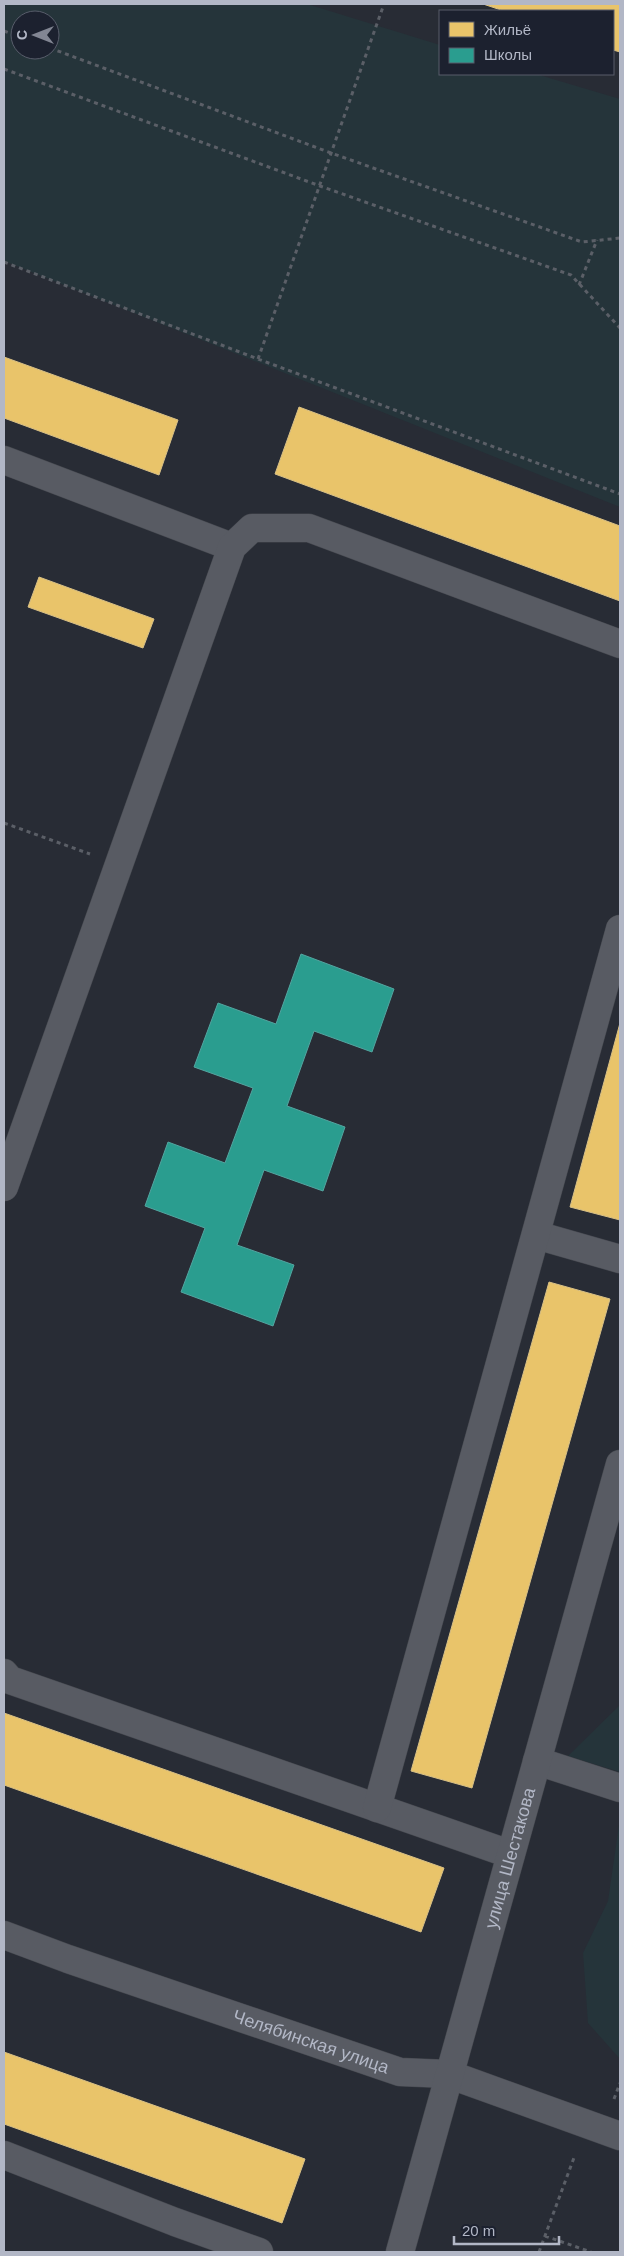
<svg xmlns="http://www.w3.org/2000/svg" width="624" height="2256" font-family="Arial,sans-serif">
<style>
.green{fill:#25343a;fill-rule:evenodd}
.homes{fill:#e9c46a;stroke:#d8c086}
.schools{fill:#2a9d8f;stroke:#53a5a0}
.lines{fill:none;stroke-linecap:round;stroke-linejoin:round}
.minor-casing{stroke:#44474e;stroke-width:29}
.path{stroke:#5b5f67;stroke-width:3;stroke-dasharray:4 4;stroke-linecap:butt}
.minor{stroke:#585b63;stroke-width:28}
.labels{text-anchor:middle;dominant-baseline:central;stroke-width:5;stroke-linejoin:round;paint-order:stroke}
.street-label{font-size:18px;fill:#b2b7c6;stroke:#1c212f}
</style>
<rect width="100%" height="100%" fill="#282c35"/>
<path class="green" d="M 4,4 L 307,4 L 440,45 L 440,74 L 536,74 L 620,99 L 620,507 L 4,261 ZM 20,20 L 50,20 L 50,50 L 20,50 Z
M 620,1705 L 620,1772 L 568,1756 Z
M 620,1818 L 620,2059 L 588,2023 L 583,1953 L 608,1901 Z"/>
<path class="homes" d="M 483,4 L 620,4 L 620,52 L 613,50 L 613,11 L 504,11 Z
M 4,357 L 178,420 L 159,475 L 4,418 Z
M 299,407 L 620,526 L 620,601 L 275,474 Z
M 39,577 L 154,619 L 143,648 L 28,607 Z
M 620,1023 L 620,1220 L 570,1207 Z
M 549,1282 L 610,1299 L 472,1788 L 411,1771 Z
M 4,1713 L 444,1868 L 421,1932 L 4,1785 Z
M 4,2052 L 305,2159 L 282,2223 L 4,2124 Z"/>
<path class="schools" d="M 301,954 L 394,989 L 372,1052 L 314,1031 L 287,1106 L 345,1127 L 323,1191 L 264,1170 L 237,1245 L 294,1265 L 273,1326 L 181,1292 L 205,1228 L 145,1206 L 168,1142 L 225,1163 L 253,1088 L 194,1067 L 218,1003 L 276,1024 Z"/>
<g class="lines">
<defs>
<g id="minor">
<path d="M 4,460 L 232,547"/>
<path d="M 4,1187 L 232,547 L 252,528 L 309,528 L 620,644"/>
<path d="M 536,1235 L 620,1259"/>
<path d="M 4,1673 L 10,1680 L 510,1854"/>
<path d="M 537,1761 L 620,1788"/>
<path d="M 377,1808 L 620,929"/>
<path id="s1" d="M 4,1935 L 68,1959 L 400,2072 L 448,2074 L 620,2136"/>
<path d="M 4,2155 L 175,2222 L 259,2252"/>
<path id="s2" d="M 400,2252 L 620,1464"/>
</g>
</defs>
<use href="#minor" class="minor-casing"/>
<path class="path" d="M 4,31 L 20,37
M 50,48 L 331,153 L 582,242 L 620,238
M 4,69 L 320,186 L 571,275 L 620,328
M 4,262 L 258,359 L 620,494
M 579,285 L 597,240
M 258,359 L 384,4
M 4,823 L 90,854
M 614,2099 L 620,2083
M 545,2236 L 591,2252
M 539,2252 L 575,2155"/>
<use href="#minor" class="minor"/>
</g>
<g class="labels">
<g class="street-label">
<text stroke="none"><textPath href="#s2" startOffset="409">улица Шестакова</textPath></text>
<text stroke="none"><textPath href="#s1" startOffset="325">Челябинская улица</textPath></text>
</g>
</g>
<rect width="624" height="2256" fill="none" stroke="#b2b7c6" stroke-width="10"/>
<rect x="439" y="10" width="175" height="65" fill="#1c212f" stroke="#585d6b"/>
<rect x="449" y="22" width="25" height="15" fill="#e9c46a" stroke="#585d6b"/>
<text x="484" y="35" font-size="15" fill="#b2b7c6">Жильё</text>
<rect x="449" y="48" width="25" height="15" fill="#2a9d8f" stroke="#585d6b"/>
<text x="484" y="60" font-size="15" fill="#b2b7c6">Школы</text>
<g transform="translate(35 35) rotate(270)"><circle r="24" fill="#1c212f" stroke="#585d6b"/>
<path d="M0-4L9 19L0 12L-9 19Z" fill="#828693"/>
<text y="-8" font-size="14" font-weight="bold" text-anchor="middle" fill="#b2b7c6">С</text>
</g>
<path d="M454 2236v8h105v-8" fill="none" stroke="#b2b7c6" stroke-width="2.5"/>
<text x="462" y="2236" font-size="15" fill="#b2b7c6" stroke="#1c212f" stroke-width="4" paint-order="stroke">20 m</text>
</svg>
